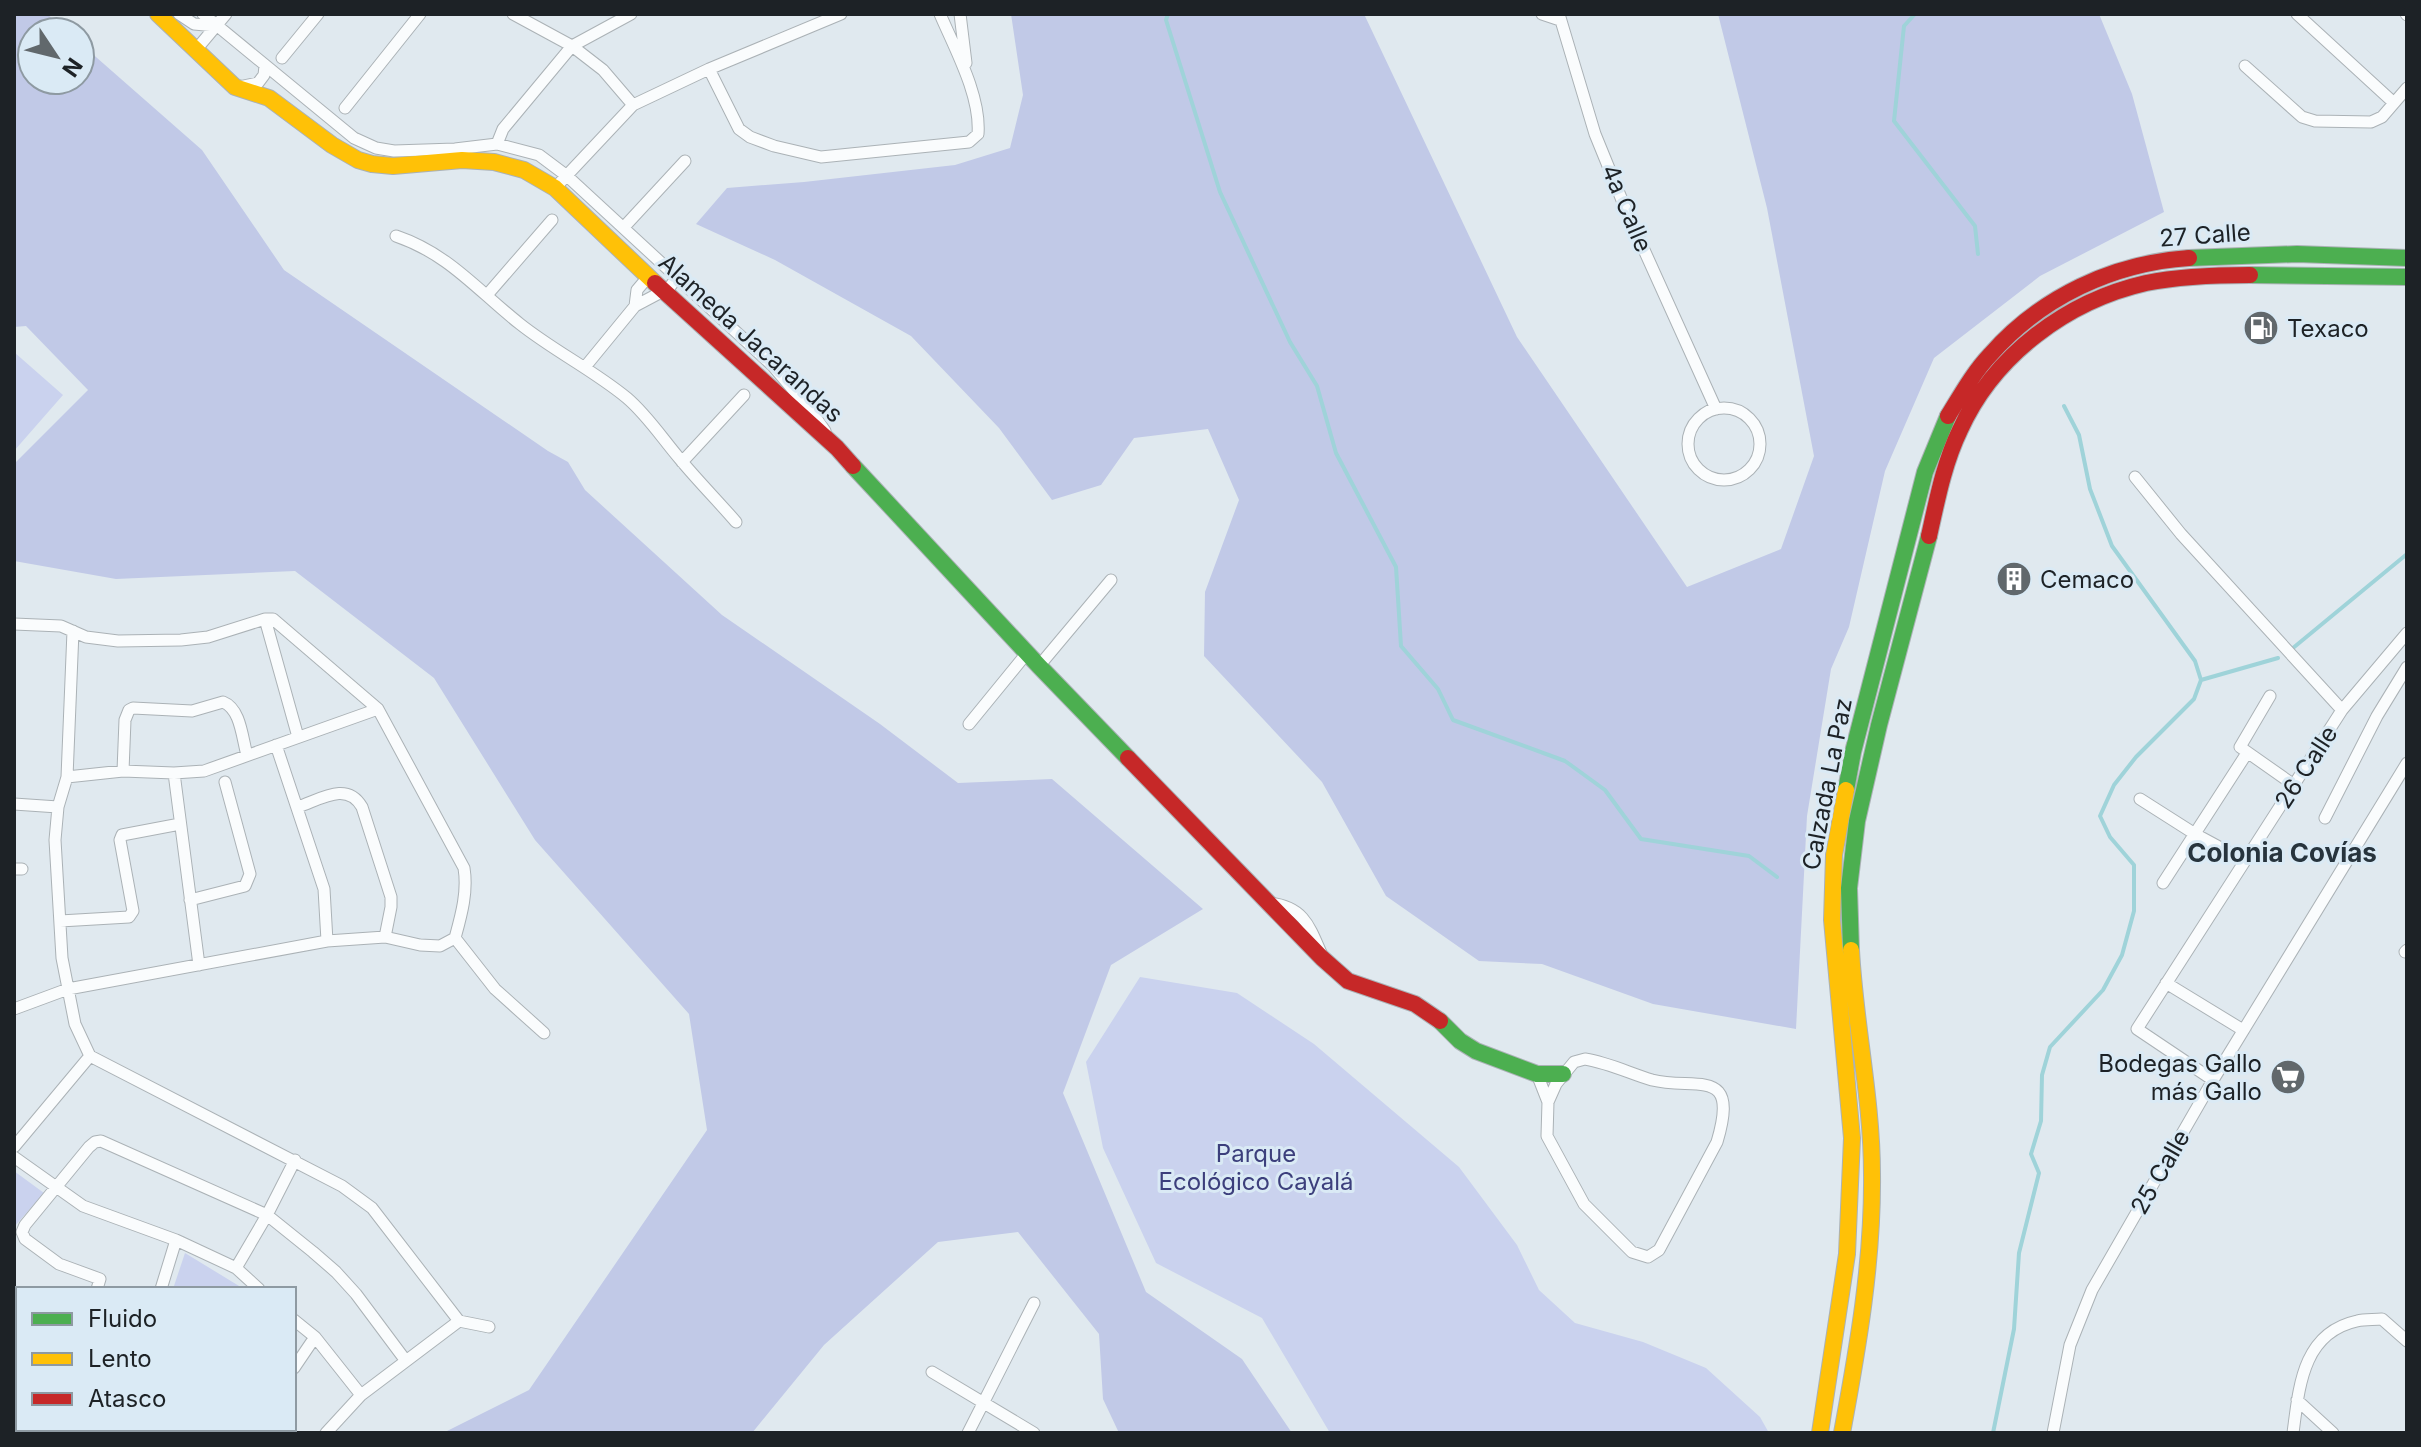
<svg xmlns="http://www.w3.org/2000/svg" width="2421" height="1447" font-family="Inter,sans-serif">
<style>
.green{fill:#cad2ee}
.forest{fill:#c1c9e7}
.lines{fill:none;stroke-linecap:round;stroke-linejoin:round}
.stream{stroke:#9fd3d9;stroke-width:4}
.street-casing{stroke:#abb2b6;stroke-width:13}
.fast-casing{stroke:#abb2b6;stroke-width:18}
.slow-casing{stroke:#abb2b6;stroke-width:18}
.jam-casing{stroke:#abb2b6;stroke-width:18}
.street{stroke:#fafcfd;stroke-width:11}
.fast{stroke:#4caf50;stroke-width:16}
.slow{stroke:#ffc107;stroke-width:16}
.jam{stroke:#c62828;stroke-width:16}
.labels{text-anchor:middle;dominant-baseline:central;stroke-width:6;stroke-linejoin:round;paint-order:stroke}
.street-label{font-size:24px;fill:#1d2226;stroke:#daeaf5}
.poi-label{font-size:24px;fill:#1d2226;stroke:#daeaf5;text-anchor:start}
.park-label{font-size:24px;fill:#3c3f7c;stroke:#daeaf5}
.neighbourhood-label{font-size:26px;font-weight:bold;fill:#27343d;stroke:#daeaf5}
</style>
<rect width="100%" height="100%" fill="#e0e9ef"/>
<path class="green" d="M 14,352 L 63,395 L 14,451 Z
M 1140,977 L 1237,993 L 1314,1044 L 1459,1167 L 1517,1245 L 1539,1290 L 1575,1323 L 1643,1342 L 1706,1368 L 1760,1417 L 1769,1433 L 1330,1433 L 1262,1318 L 1156,1263 L 1103,1148 L 1086,1062 Z
M 14,1171 L 44,1193 L 14,1227 Z
M 185,1253 L 244,1289 L 173,1289 Z"/>
<path class="forest" d="M 14,14 L 47,14 L 68,32 L 32,32 L 32,80 L 80,80 L 80,43 L 202,150 L 284,270 L 548,451 L 568,462 L 585,490 L 722,615 L 880,724 L 958,783 L 1052,779 L 1203,909 L 1111,965 L 1063,1093 L 1146,1292 L 1242,1359 L 1292,1433 L 1119,1433 L 1103,1399 L 1099,1334 L 1018,1232 L 938,1242 L 824,1345 L 752,1433 L 443,1433 L 529,1390 L 707,1130 L 689,1014 L 535,840 L 434,678 L 295,571 L 116,579 L 14,561 L 14,464 L 88,390 L 26,326 L 14,327 Z
M 1011,14 L 1364,14 L 1517,337 L 1687,587 L 1781,549 L 1814,456 L 1767,208 L 1718,14 L 2099,14 L 2132,94 L 2164,212 L 2040,276 L 1934,358 L 1885,471 L 1849,627 L 1831,669 L 1807,816 L 1796,1029 L 1653,1004 L 1542,964 L 1479,961 L 1386,896 L 1322,782 L 1204,656 L 1205,592 L 1239,500 L 1208,429 L 1134,438 L 1101,485 L 1052,500 L 999,428 L 911,336 L 775,260 L 696,224 L 727,188 L 804,182 L 955,165 L 1010,148 L 1023,95 Z"/>
<g class="lines">
<path class="stream" d="M 1168,14 L 1166,20 L 1220,192 L 1290,342 L 1317,386 L 1336,453 L 1396,567 L 1401,646 L 1438,689 L 1453,720 L 1565,761 L 1605,790 L 1641,839 L 1749,856 L 1777,877
M 1915,14 L 1904,26 L 1894,121 L 1975,226 L 1978,254
M 2293,648 L 2407,554
M 2201,680 L 2278,658
M 1993,1433 L 2014,1329 L 2019,1253 L 2039,1173 L 2031,1154 L 2041,1121 L 2042,1075 L 2050,1047 L 2103,990 L 2122,955 L 2134,911 L 2134,865 L 2110,837 L 2100,816 L 2114,785 L 2136,757 L 2194,699 L 2201,680 L 2195,661 L 2112,546 L 2090,489 L 2079,435 L 2064,406"/>
<defs>
<path id="street" d="M 179,14 L 194,24 L 216,26
M 203,14 L 354,138 L 376,148 L 394,151 L 455,149 L 497,144 L 539,155 L 567,176 L 773,366 L 811,411 L 825,431
M 513,14 L 572,46 L 603,70 L 633,105
M 960,14 L 966,63
M 1542,14 L 1560,20
M 1559,14 L 1595,134 L 1626,210 L 1716,409
M 2297,14 L 2394,103
M 2406,14 L 2407,15
M 195,51 L 226,14
M 282,58 L 318,14
M 2245,66 L 2302,117 L 2315,121 L 2371,122 L 2382,117 L 2407,88
M 709,69 L 739,129 L 750,137 L 774,146 L 821,157 L 969,142 L 978,134 C 981,96 955,49 940,14
M 239,87 L 258,83 L 264,75 L 265,66
M 345,108 L 420,14
M 497,144 L 503,129 L 572,46 L 631,14
M 555,188 L 633,105 L 709,69 L 841,14
M 624,227 L 685,161
M 396,236 C 449,254 478,291 520,324 C 554,351 593,370 627,398 C 647,415 662,438 679,458 C 697,480 718,501 736,522
M 487,295 L 552,220
M 635,306 L 637,290 L 648,277
M 585,367 L 635,306 L 669,288 L 678,276
M1688 444a36 36 0 1 1 72 0a36 36 0 1 1-72 0Z
M 682,462 L 744,395
M 2135,477 L 2181,534 L 2342,710
M 265,619 L 298,737
M 14,624 L 61,626 L 86,637 L 118,641 L 181,640 L 208,637 L 265,619 L 273,619 L 378,709 L 464,868 C 468,892 461,916 455,938 L 440,946 L 420,945 L 385,937 L 327,941 L 68,989 L 14,1009
M 73,631 L 67,777 L 58,807 L 55,840 L 62,958 L 75,1024 L 90,1056 L 342,1186 L 372,1208 L 459,1321 L 489,1327
M 1039,666 L 1111,580
M 2270,696 L 2240,747 L 2294,785
M 969,724 L 1027,653
M 276,745 L 324,889 L 327,941
M 123,771 L 125,720 L 129,710 L 133,708 L 192,711 L 223,702 C 241,709 242,738 247,755
M 174,773 L 199,965
M 67,777 L 123,771 L 174,773 L 204,771 L 378,709
M 2140,799 L 2195,834 L 2245,861
M 14,804 L 58,807
M 298,807 C 321,799 347,781 362,807 L 391,897 L 391,907 L 385,937
M 2325,818 L 2377,716 L 2407,667
M 14,869 L 22,869
M 2163,883 L 2247,753
M 190,900 L 245,886 L 250,874 L 225,782
M 1270,903 C 1303,907 1309,925 1321,953
M 60,921 L 129,917 L 133,911 L 120,840 L 122,835 L 180,824
M 455,938 L 495,989 L 544,1033
M 2405,952 L 2407,950
M 2166,983 L 2243,1030
M 1585,1059 C 1609,1063 1629,1073 1652,1080 C 1696,1091 1740,1065 1717,1142 L 1659,1250 L 1648,1257 L 1632,1252 L 1584,1204 L 1547,1136 L 1548,1102 L 1556,1084 L 1574,1062 Z
M 1537,1074 L 1548,1102
M 2213,1080 L 2137,1029 L 2342,710 L 2407,633
M 14,1147 L 90,1056
M 14,1157 L 83,1206 L 176,1240 L 236,1268 L 259,1289
M 236,1268 L 267,1215 L 295,1160
M 97,1289 L 100,1279 L 59,1264 L 25,1239 L 22,1232 L 25,1225 L 89,1147 L 95,1142 L 101,1141 L 267,1215 L 313,1252 L 336,1272 L 356,1294 L 406,1361
M 161,1289 L 176,1240
M 14,1312 L 18,1314
M 294,1320 L 315,1337 L 361,1395
M 294,1368 L 315,1337
M 932,1372 L 1034,1433
M 2297,1400 L 2333,1433
M 74,1433 L 75,1429
M 137,1433 L 138,1429
M 203,1433 L 203,1429
M 251,1433 L 254,1429
M 326,1433 L 361,1395 L 459,1321
M 968,1433 L 1034,1303
M 2053,1433 L 2070,1345 L 2092,1290 L 2213,1080 L 2407,763
M 2293,1433 C 2299,1388 2302,1333 2357,1321 C 2365,1319 2374,1320 2382,1319 L 2407,1341"/>
<path id="fast" d="M 2189,258 L 2297,254 L 2407,258
M 2250,275 L 2407,277
M 853,466 L 1039,666 L 1128,758
M 1846,790 L 1853,752 L 1925,472 L 1948,416
M 1851,950 L 1849,888 L 1857,821 L 1879,725 L 1929,536
M 1440,1021 L 1460,1041 L 1476,1051 L 1537,1074 L 1563,1074"/>
<path id="slow" d="M 158,14 L 235,87 L 269,98 L 332,145 L 358,160 L 372,164 L 393,166 L 462,160 L 494,162 L 524,170 L 555,188 L 655,283
M 1820,1433 L 1847,1254 L 1852,1138 L 1832,920 L 1834,855 L 1846,790
M 1842,1433 C 1858,1347 1873,1261 1872,1174 C 1872,1099 1855,1025 1851,950"/>
<path id="jam" d="M 655,283 L 837,448 L 853,466
M 1948,416 C 1961,395 1973,373 1990,355 C 2041,297 2113,263 2189,258
M 1929,536 C 1937,500 1944,463 1960,430 C 1994,355 2067,301 2146,283 C 2181,276 2216,275 2250,275
M 1128,758 L 1322,958 L 1348,981 L 1415,1004 L 1440,1021"/>
</defs>
<use href="#street" class="street-casing"/>
<use href="#fast" class="fast-casing"/>
<use href="#slow" class="slow-casing"/>
<use href="#jam" class="jam-casing"/>
<use href="#street" class="street"/>
<use href="#fast" class="fast"/>
<use href="#slow" class="slow"/>
<use href="#jam" class="jam"/>
</g>
<defs>
<symbol id="fuel-disc" viewBox="-11 -11 22 22"><circle r="9.5" fill="#61686c" stroke="#daeaf5"/><path d="M-5.5-6h7V0h2V4h1.3V-2.5L3-4.5l.8-.8L6-3V5H2.5V1h-1V6h-7ZM-4.2-4.7v3.2H.2V-4.7Z" fill="#fff"/></symbol>
<symbol id="building-disc" viewBox="-11 -11 22 22"><circle r="9.5" fill="#61686c" stroke="#daeaf5"/><path d="M-4-6H4V6H1V3H-1V6H-4ZM-2.5-4.3h1.7v1.8h-1.7ZM.8-4.3h1.7v1.8H.8ZM-2.5-1h1.7V.8h-1.7ZM.8-1h1.7V.8H.8Z" fill="#fff"/></symbol>
<symbol id="supermarket-disc" viewBox="-11 -11 22 22"><circle r="9.5" fill="#61686c" stroke="#daeaf5"/><path d="M-6-5.5h2.5l.6 2H6L4.5 2H-2.5L-4.4-4H-6ZM-1.5 3.2a1.3 1.3 0 1 0 .1 0ZM3 3.2a1.3 1.3 0 1 0 .1 0Z" fill="#fff"/></symbol>
</defs>
<g fill-rule="evenodd">
<use href="#fuel-disc" x="2241" y="308" width="40" height="40"/>
<use href="#building-disc" x="1994" y="559" width="40" height="40"/>
<use href="#supermarket-disc" x="2268" y="1057" width="40" height="40"/>
</g>
<g class="labels">
<g class="street-label">
<text transform="translate(1627 208) rotate(67)">4a Calle</text>
<text transform="translate(2205 235) rotate(-4)">27 Calle</text>
<text transform="translate(751 338) rotate(42)">Alameda Jacarandas</text>
<text transform="translate(2306 767) rotate(-57)">26 Calle</text>
<text transform="translate(1827 784) rotate(-79)">Calzada La Paz</text>
<text transform="translate(2160 1172) rotate(-60)">25 Calle</text>
</g>
<g class="poi-label">
<text x="2287" y="328">Texaco</text>
<text x="2040" y="579">Cemaco</text>
<text x="2262" y="1063" text-anchor="end">Bodegas Gallo<tspan x="2262" dy="28">más Gallo</tspan></text>
</g>
<g class="park-label">
<text x="1256" y="1153">Parque<tspan x="1256" dy="28">Ecológico Cayalá</tspan></text>
</g>
<g class="neighbourhood-label">
<text x="2282" y="852">Colonia Covías</text>
</g>
</g>
<rect width="2421" height="1447" fill="none" stroke="#1d2226" stroke-width="32"/>
<rect x="16" y="1287" width="280" height="144" fill="#daeaf5" stroke="#8e9aa2" stroke-width="2"/>
<rect x="32" y="1313" width="40" height="12" fill="#4caf50" stroke="#8e9aa2" stroke-width="2"/>
<text x="88" y="1327" font-size="24" fill="#1d2226">Fluido</text>
<rect x="32" y="1353" width="40" height="12" fill="#ffc107" stroke="#8e9aa2" stroke-width="2"/>
<text x="88" y="1367" font-size="24" fill="#1d2226">Lento</text>
<rect x="32" y="1393" width="40" height="12" fill="#c62828" stroke="#8e9aa2" stroke-width="2"/>
<text x="88" y="1407" font-size="24" fill="#1d2226">Atasco</text>
<g transform="translate(56 56) rotate(125)"><circle r="38" fill="#daeaf5" stroke="#8e9aa2" stroke-width="2"/>
<path d="M0-6L14 30L0 20L-14 30Z" fill="#61686c"/>
<text y="-12" font-size="22" font-weight="bold" text-anchor="middle" fill="#1d2226">N</text>
</g>
</svg>
